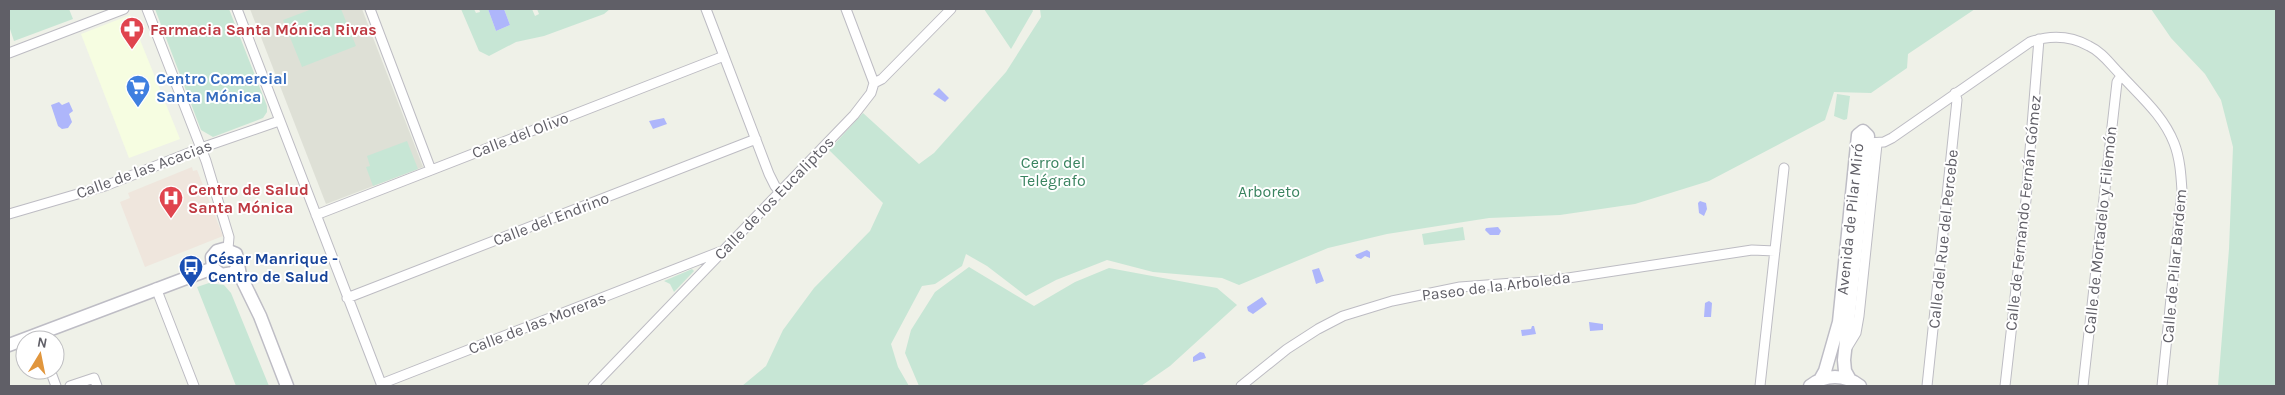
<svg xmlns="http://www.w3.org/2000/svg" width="2285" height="395" font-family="Karla,sans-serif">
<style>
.commercial{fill:#f6fde1}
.education{fill:#dee0d6}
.medical{fill:#efe6dd}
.green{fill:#c7e6d5}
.water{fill:#aeb6fb}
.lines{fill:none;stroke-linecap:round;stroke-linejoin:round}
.street-casing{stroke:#bdbcc3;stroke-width:11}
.secondary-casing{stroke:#bebdc5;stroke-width:15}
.street{stroke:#fff;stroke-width:9}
.secondary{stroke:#fff;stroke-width:12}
.labels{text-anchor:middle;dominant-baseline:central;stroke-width:4;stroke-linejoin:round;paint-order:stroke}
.health-label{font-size:16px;font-weight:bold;fill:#be3a42;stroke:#fff;text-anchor:start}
.shop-label{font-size:16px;font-weight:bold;fill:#366cbe;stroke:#fff;text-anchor:start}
.street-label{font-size:16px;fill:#605f67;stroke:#fff}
.park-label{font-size:16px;fill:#3a8460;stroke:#fff}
.transit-label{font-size:16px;font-weight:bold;fill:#164399;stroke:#fff;text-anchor:start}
</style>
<rect width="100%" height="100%" fill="#eff1e8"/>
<path class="commercial" d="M 130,15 L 180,139 L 129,158 L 81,34 Z"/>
<path class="education" d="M 250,9 L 362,9 L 423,167 L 326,204 Z"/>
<path class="medical" d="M 192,167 L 193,171 L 197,170 L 223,236 L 145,267 L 120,202 L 130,198 L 128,193 Z"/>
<path class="green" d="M 9,9 L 69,9 L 73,19 L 14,41 L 9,26 Z
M 155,9 L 229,9 L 267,106 L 267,112 L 263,118 L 213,137 L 201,130 Z
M 312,9 L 341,9 L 356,46 L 302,67 L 283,20 Z
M 461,9 L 474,9 L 476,13 L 480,12 L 479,9 L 488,9 L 496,31 L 510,25 L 504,9 L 532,9 L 535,16 L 539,14 L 537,9 L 610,9 L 604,14 L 544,36 L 516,42 L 489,56 L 479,51 Z
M 984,9 L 1032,9 L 1033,11 L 1011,49 Z
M 1040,9 L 1975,9 L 1908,54 L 1907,68 L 1871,93 L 1834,92 L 1825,120 L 1709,181 L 1635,204 L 1560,215 L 1489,218 L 1387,234 L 1328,248 L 1239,285 L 1222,278 L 1153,272 L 1107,260 L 1056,280 L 1026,296 L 987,266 L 966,254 L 962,266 L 935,284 L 922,286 L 891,344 L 898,367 L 909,386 L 742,386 L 766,366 L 783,330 L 814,288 L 870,231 L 883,203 L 829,150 L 863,113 L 919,164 L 934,153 L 1006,72 L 1041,17 Z
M 2151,9 L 2276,9 L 2276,386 L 2218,386 L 2229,249 L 2233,147 L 2221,100 L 2205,74 L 2171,38 Z
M 1837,94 L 1850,96 L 1847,119 L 1844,120 L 1834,116 Z
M 407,141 L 418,169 L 373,186 L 366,167 L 370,166 L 367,156 Z
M 1463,227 L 1465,240 L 1424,245 L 1422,234 Z
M 969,267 L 1034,306 L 1075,282 L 1109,268 L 1217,288 L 1237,305 L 1170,366 L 1141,386 L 919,386 L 905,353 L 911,330 L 935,292 Z
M 692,269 L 694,271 L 674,292 L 670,284 L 664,281 Z
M 209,283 L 224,285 L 231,293 L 269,386 L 236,386 L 197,287 Z"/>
<path class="water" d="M 488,9 L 504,9 L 510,25 L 496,31 Z
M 939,88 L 949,98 L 945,102 L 933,94 Z
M 59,102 L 62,105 L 69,102 L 73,111 L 69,114 L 72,122 L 68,128 L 62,129 L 58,126 L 51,105 Z
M 664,118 L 667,124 L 653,129 L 649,121 Z
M 1700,201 L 1706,203 L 1707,209 L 1704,216 L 1699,213 L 1698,203 Z
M 1498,227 L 1501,231 L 1499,235 L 1490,235 L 1485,230 L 1486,228 Z
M 1367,250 L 1370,252 L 1370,258 L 1365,256 L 1361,259 L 1357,258 L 1355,255 Z
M 1319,268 L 1324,281 L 1316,284 L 1312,270 Z
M 1262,297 L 1267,304 L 1253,314 L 1248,311 L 1247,307 Z
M 1709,301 L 1712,303 L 1711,317 L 1704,317 L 1705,303 Z
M 1589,322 L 1603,324 L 1603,330 L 1590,331 Z
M 1532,326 L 1534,326 L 1536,334 L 1522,336 L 1521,330 L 1531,329 Z
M 1200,352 L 1204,353 L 1206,358 L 1193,362 L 1193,357 Z"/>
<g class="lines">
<defs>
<path id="street" d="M 147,9 L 206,161 L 229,237 L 228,249
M 237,9 L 382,386
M 370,9 L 431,170
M 706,9 L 769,174 L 775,186 L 780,191
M 846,9 L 874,83
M 9,53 L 124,9
M 874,83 L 882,79 L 951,9
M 1867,143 L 1884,142 L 1892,138 L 2030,42 C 2050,35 2071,36 2089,46 C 2102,52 2110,64 2120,74 C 2140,96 2163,115 2174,143 C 2180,158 2181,175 2182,191 L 2162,386
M 9,214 L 105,186 L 201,148 L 279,121
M 316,215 L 724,56
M 156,288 L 194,386
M 347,298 L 756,139
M 1845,351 L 1856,333 L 1859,316 L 1877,144
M 50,370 L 56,386
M 381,384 L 719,252
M 70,386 L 94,378 L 97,386
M 593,386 L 854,115 L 871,93 L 874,83
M 1241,386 L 1287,349 L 1318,329 L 1343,316 L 1392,301 L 1460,287 L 1555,280 L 1752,250 L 1775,251
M 1760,386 L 1784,168
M 1927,386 L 1957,100 L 1955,93
M 2005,386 L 2026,200 L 2039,39
M 2083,386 L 2117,82 L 2121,76"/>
<path id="secondary" d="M 238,267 L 233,273 L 221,275 L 213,268 L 212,257 L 217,251 L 224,249 L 236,254 L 240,275 L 260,316 L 287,386
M 9,345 L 213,268
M 1820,380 L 1825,371 L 1839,322 L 1858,135 L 1863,131 L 1868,136 L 1844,360 L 1845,371 L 1850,380
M 1810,386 C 1825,374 1845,374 1860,386"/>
</defs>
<use href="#street" class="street-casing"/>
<use href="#secondary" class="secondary-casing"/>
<use href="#street" class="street"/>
<use href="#secondary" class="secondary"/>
</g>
<defs>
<symbol id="pharmacy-pin" viewBox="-11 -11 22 30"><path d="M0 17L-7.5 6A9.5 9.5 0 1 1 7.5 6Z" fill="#e0444e" stroke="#fff"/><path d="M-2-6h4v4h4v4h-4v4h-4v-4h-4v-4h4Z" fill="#fff"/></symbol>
<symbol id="supermarket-pin" viewBox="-11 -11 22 30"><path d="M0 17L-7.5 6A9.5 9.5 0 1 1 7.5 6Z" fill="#3f7fe0" stroke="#fff"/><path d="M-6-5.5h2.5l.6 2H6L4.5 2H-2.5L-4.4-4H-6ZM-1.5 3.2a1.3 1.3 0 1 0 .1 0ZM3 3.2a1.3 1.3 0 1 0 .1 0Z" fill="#fff"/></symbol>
<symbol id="hospital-pin" viewBox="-11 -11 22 30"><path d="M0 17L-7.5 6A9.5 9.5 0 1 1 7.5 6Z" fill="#e0444e" stroke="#fff"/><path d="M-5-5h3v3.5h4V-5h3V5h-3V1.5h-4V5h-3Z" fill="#fff"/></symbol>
<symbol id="bus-pin" viewBox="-11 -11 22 30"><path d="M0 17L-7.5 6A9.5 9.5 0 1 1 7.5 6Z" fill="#1a4fb4" stroke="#fff"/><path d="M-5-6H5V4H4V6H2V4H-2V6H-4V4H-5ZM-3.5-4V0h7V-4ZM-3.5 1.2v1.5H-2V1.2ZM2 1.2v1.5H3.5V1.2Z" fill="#fff"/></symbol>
</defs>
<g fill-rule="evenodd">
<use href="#pharmacy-pin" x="118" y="15" width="28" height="38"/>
<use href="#supermarket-pin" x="124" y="73" width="28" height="38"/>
<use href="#hospital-pin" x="157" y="184" width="28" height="38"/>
<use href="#bus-pin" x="177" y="253" width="28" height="38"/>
</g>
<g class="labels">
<g class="health-label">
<text x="150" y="29">Farmacia Santa Mónica Rivas</text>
<text x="188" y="189">Centro de Salud<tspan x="188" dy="18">Santa Mónica</tspan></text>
</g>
<g class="shop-label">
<text x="156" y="78">Centro Comercial<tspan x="156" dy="18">Santa Mónica</tspan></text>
</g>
<g class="street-label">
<text transform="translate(520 135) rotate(-21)">Calle del Olivo</text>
<text transform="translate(144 169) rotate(-20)">Calle de las Acacias</text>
<text transform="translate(774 198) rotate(-46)">Calle de los Eucaliptos</text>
<text transform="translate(2023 213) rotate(-84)">Calle de Fernando Fernán Gómez</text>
<text transform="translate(551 219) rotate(-21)">Calle del Endrino</text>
<text transform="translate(1850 219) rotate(-84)">Avenida de Pilar Miró</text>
<text transform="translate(2100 230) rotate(-84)">Calle de Mortadelo y Filemón</text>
<text transform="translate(1943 239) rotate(-84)">Calle del Rue del Percebe</text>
<text transform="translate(2174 266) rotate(-85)">Calle de Pilar Bardem</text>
<text transform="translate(1496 286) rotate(-7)">Paseo de la Arboleda</text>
<text transform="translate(537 323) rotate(-21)">Calle de las Moreras</text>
</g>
<g class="park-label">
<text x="1053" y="162">Cerro del<tspan x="1053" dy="18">Telégrafo</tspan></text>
<text x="1269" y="191">Arboreto</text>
</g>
<g class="transit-label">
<text x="208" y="258">César Manrique -<tspan x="208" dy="18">Centro de Salud</tspan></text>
</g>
</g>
<rect width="2285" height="395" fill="none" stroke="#605f67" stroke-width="20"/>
<g transform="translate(40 355) rotate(10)"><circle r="24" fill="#ffffff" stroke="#bfbfc2"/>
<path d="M0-4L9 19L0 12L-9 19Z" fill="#e1963d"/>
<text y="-8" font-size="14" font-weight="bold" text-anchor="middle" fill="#605f67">N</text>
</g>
</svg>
